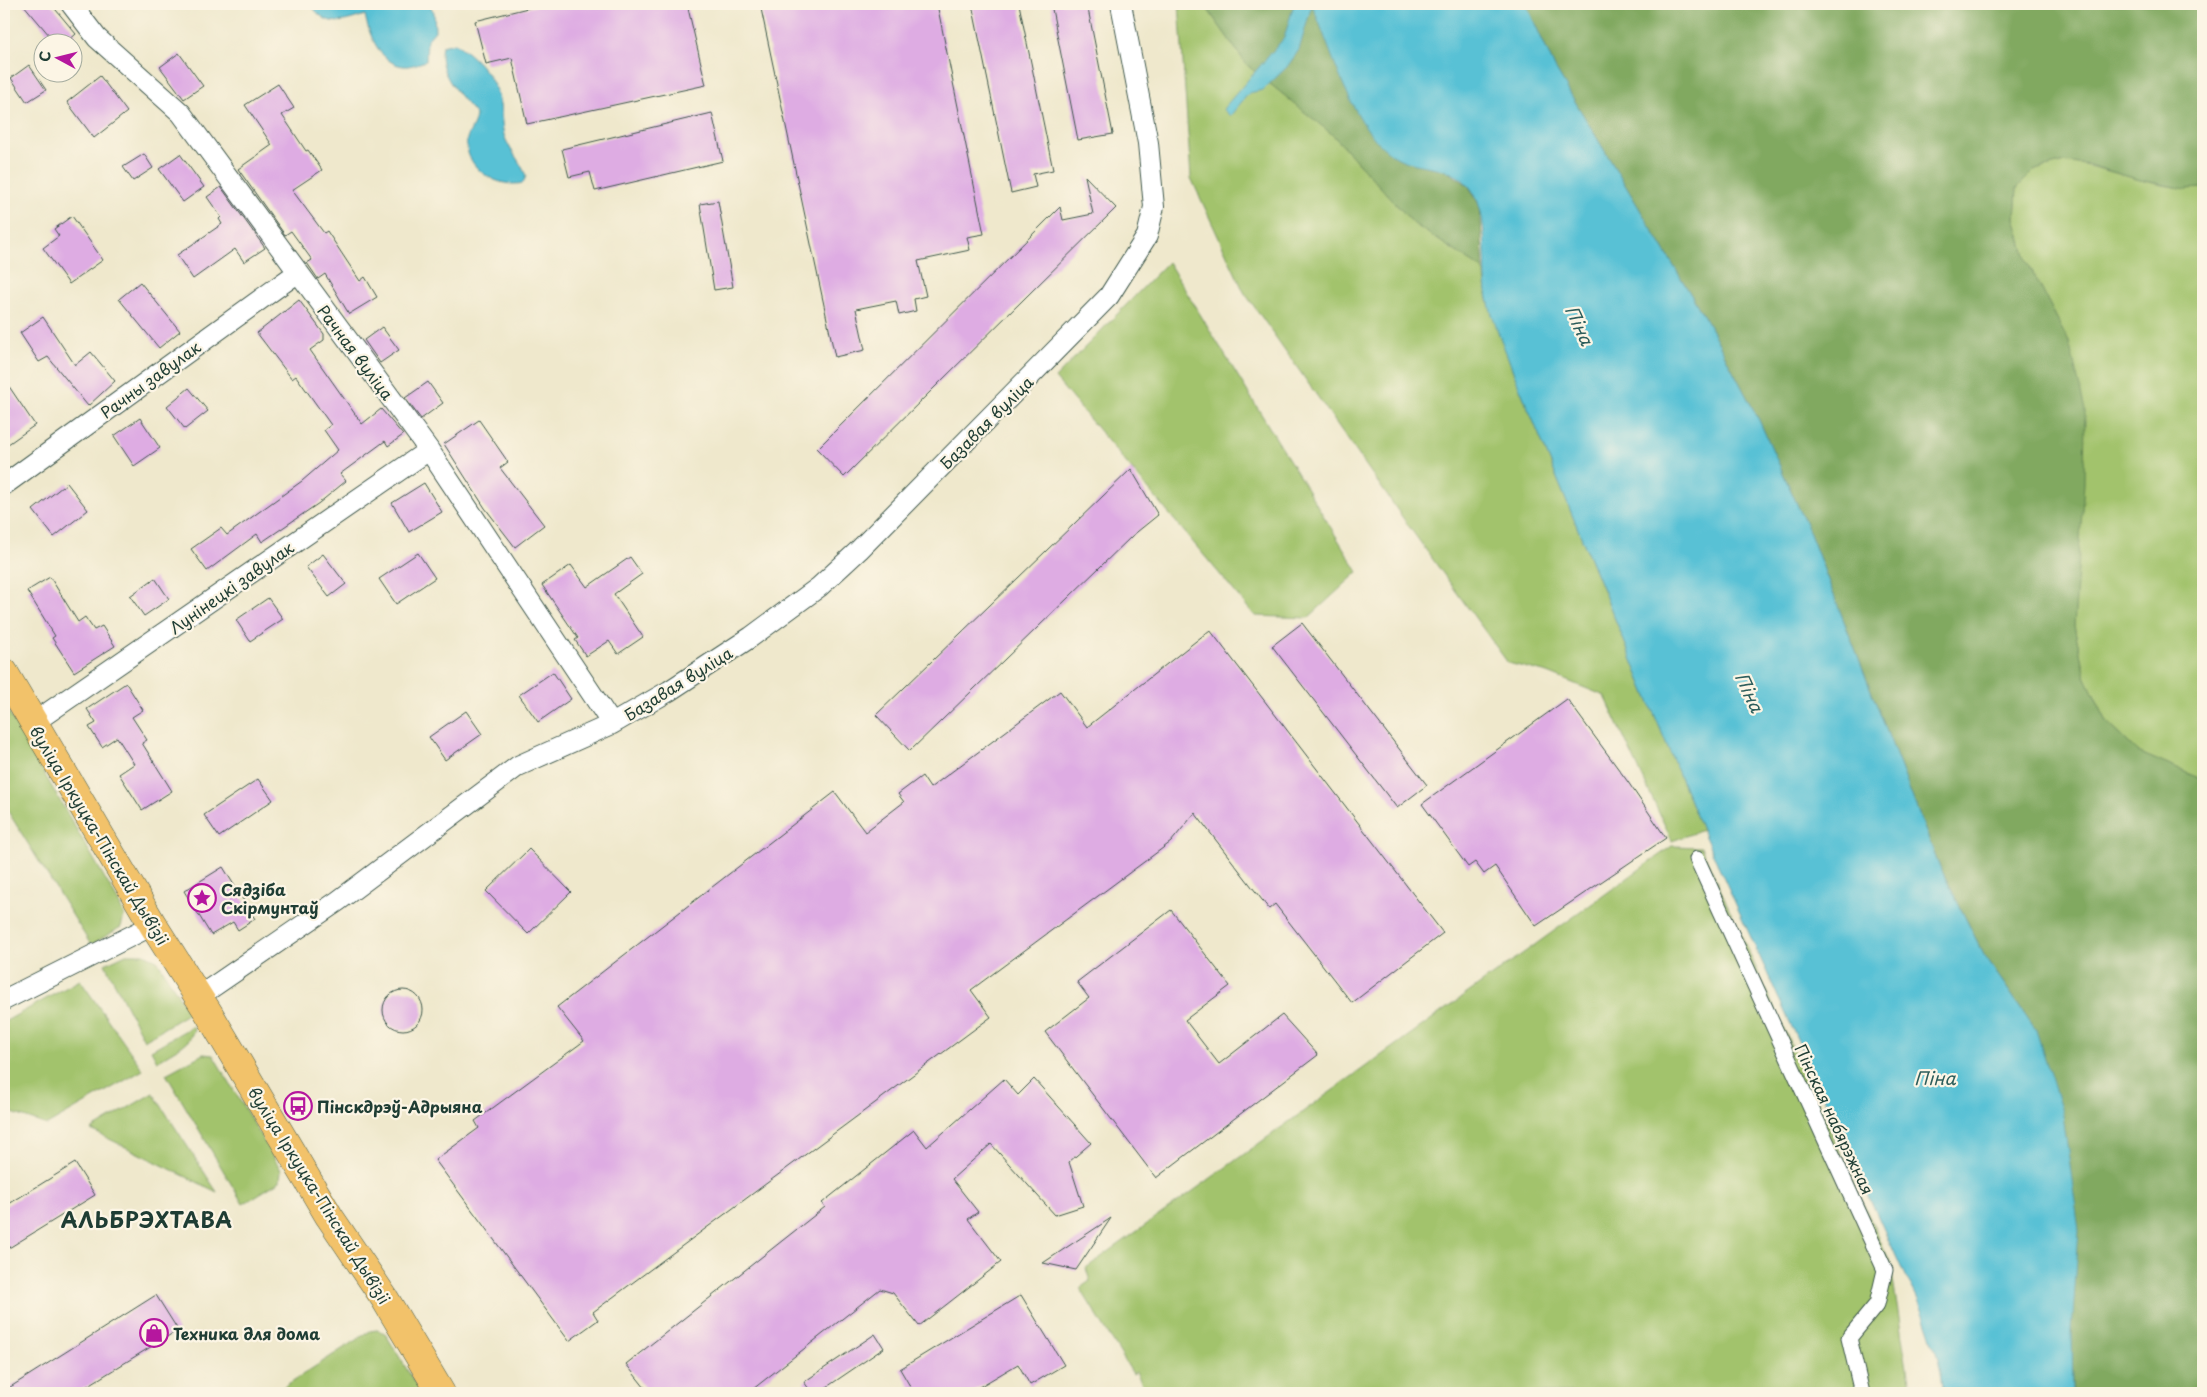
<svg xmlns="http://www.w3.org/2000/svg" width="2207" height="1397" font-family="'Playpen Sans',sans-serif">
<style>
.green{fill:#a2c36c;stroke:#608050}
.forest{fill:#81a960;stroke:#50734a}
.water{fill:#58c1d5;stroke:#3c7f84}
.building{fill:#deace3}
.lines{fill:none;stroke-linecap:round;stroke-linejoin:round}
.pedestrian-casing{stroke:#3e574b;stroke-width:17}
.minor-casing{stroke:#3e574b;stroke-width:22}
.primary-casing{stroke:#3e574b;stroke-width:29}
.pedestrian{stroke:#fff;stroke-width:15}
.minor{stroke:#fff;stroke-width:20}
.primary{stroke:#f2c26a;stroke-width:28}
.labels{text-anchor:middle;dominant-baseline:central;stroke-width:4.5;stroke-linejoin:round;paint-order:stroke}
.street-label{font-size:16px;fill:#1f3d34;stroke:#fcf5e5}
.poi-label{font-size:16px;font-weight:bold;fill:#1f3d34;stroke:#fcf5e5;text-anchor:start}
.water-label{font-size:18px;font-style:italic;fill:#2d5e5c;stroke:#fcf5e5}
.district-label{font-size:21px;font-weight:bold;letter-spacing:1px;fill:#1f3d34;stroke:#fcf5e5}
</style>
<rect width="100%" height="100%" fill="#fcf5e5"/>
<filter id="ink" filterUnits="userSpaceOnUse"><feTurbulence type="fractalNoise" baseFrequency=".02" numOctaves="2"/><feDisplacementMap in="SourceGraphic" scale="10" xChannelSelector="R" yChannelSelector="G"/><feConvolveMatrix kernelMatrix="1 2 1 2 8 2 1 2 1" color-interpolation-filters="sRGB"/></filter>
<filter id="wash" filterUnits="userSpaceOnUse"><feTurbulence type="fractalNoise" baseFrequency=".0096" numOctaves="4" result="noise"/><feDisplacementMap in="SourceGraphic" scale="20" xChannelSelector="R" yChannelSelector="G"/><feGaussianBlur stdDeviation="1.12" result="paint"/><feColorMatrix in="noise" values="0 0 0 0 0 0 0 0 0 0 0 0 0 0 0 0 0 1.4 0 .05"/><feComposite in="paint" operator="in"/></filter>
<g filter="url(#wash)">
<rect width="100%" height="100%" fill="#efe8cc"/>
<path class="green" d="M 1179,4 L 1204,4 L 1247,65 L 1333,135 L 1414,224 L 1484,270 L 1488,301 L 1514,374 L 1702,830 L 1672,841 L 1605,696 L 1548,673 L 1508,663 L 1410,528 L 1244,292 L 1191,178 Z
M 2064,162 C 2111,167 2155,191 2203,188 L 2203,780 L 2138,752 L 2107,722 L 2085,676 L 2074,626 L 2077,560 L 2069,342 L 2026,259 L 2015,218 L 2017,188 L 2035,170 Z
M 1168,262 L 1358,572 L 1308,618 L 1255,616 L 1055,378 Z
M 4,704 L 118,901 L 124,915 L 121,927 L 91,945 L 4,805 Z
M 1672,846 L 1701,847 L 1890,1262 L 1911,1393 L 1147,1393 L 1136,1372 L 1133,1374 L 1080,1288 L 1090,1281 L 1086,1268 Z
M 126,954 L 144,954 L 157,960 L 189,1013 L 144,1040 L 105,964 Z
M 80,980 L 143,1070 L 47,1125 L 4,1110 L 4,1022 Z
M 193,1026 L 194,1030 L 189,1040 L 182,1046 L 157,1061 L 151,1050 Z
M 203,1054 L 213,1055 L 281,1170 L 280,1181 L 243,1204 L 166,1074 Z
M 153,1093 L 217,1192 L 91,1130 Z
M 377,1330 L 385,1333 L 421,1393 L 274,1393 L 370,1331 Z"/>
<path class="forest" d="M 1204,4 L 1312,4 L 1352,101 L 1422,165 L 1445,170 L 1468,185 L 1480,206 L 1484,270 L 1414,224 L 1333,135 L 1247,65 Z
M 1526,4 L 2203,4 L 2203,188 L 2186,189 L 2140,180 L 2089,165 L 2064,162 L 2035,170 L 2017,188 L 2015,218 L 2026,259 L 2069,342 L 2085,410 L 2084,483 L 2074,626 L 2085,676 L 2107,722 L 2138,752 L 2203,780 L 2203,1393 L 2073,1393 L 2072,1330 L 2036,1030 L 1984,955 L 1938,863 L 1807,526 L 1759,420 L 1708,323 L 1555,68 Z"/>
<path class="water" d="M 316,4 L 428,4 L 434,12 L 435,31 L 427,40 L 426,61 C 419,63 410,67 403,66 C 380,63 369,35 365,15 C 343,22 330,28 314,9 Z
M 1294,4 L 1526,4 L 1555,68 L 1708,323 L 1759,420 L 1807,526 L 1938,863 L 1984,955 L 2036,1030 L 2063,1115 L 2079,1230 L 2072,1330 L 2073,1393 L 1943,1393 C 1945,1372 1920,1294 1906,1278 L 1702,830 L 1514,374 C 1506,350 1493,324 1488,299 C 1482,266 1491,210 1468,185 C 1449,164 1420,169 1398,158 C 1353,135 1332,50 1312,5 L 1299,50 L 1287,67 L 1263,90 L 1249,93 L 1230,116 L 1223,109 L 1284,38 Z
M 455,43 C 475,57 493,75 499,100 C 502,111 501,124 504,135 C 509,150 520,160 526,176 L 523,183 C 498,189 463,168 467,139 C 468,132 475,127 476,115 C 460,95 436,73 442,46 Z"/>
<g id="blocks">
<path class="building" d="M 23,4 L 51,4 L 76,34 L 67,42 L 55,42 Z
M 544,4 L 687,4 L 706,85 L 527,124 L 512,58 L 486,64 L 475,21 Z
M 760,4 L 937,4 L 984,234 L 967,237 L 970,250 L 918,261 L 926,296 L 914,299 L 916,311 L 899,315 L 896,301 L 856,309 L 865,350 L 835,357 Z
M 972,4 L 1019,4 L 1053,170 L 1033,174 L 1036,187 L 1011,193 Z
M 1051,4 L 1087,4 L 1113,134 L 1078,140 Z
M 179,53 L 203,86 L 184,99 L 160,67 Z
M 29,65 L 46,90 L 27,102 L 11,78 Z
M 100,76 L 127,112 L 94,138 L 67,102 Z
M 278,84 L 294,108 L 282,115 L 306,151 L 308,150 L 322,170 L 292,190 L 324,233 L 327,231 L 360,281 L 365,277 L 377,297 L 349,314 L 325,274 L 318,279 L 307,263 L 312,260 L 291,231 L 285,235 L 238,169 L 272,145 L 245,105 Z
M 712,113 L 723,161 L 595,191 L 590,172 L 569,177 L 562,149 Z
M 144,154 L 153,168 L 133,181 L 123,167 Z
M 180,154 L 204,187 L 183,202 L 159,169 Z
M 1085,176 L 1116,208 L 844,477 L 817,449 L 1060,207 L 1063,220 L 1093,214 Z
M 221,187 L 265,248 L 244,262 L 235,249 L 193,279 L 177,255 L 222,224 L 219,219 L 221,217 L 207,197 Z
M 718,201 L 733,287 L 714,290 L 700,204 Z
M 72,216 L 103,260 L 69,284 L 43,248 L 59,236 L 54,229 Z
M 140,282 L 180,331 L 159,348 L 119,299 Z
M 299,300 L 324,334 L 324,340 L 310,350 L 362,424 L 381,409 L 403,435 L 388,446 L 385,441 L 340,474 L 346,481 L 319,503 L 262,542 L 257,534 L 207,571 L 191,549 L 221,528 L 227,535 L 302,481 L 338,450 L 324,430 L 331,425 L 296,376 L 292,379 L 257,333 Z
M 43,317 L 75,365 L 91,352 L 115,381 L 88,406 L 48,357 L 39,362 L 20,333 Z
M 382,327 L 399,350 L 380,363 L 364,340 Z
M 4,379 L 35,425 L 4,447 Z
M 428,382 L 443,403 L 421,419 L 405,398 Z
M 189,388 L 208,411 L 185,429 L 167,406 Z
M 140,418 L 160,448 L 134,466 L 114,436 Z
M 479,420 L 508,462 L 500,468 L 544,525 L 515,547 L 485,508 L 444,444 Z
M 1131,469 L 1158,515 L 1132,536 L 910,751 L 876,715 Z
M 67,483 L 88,510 L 54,537 L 33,510 Z
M 424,483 L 442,512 L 409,532 L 392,503 Z
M 418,553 L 435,578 L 396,604 L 379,579 Z
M 323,554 L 346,584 L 329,597 L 306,567 Z
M 630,557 L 642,574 L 614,594 L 643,637 L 618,654 L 609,641 L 586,656 L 575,640 L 578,638 L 542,585 L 571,565 L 587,587 Z
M 50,577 L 78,622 L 85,617 L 94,630 L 102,626 L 115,646 L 74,672 L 52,638 L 55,636 L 27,591 Z
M 155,578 L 169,599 L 144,616 L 130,596 Z
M 268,598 L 283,619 L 250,641 L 236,620 Z
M 1302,623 L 1427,785 L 1397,808 L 1272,646 Z
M 1210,630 L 1443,933 L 1352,1003 L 1275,904 L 1269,909 L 1195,813 L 1171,842 L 971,990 L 991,1017 L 593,1312 L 598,1320 L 569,1341 L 435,1160 L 479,1128 L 475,1121 L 584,1041 L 557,1007 L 835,792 L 865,832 L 904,802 L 898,794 L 922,776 L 930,788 L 1060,691 L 1087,727 Z
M 553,672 L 571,699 L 538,722 L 519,695 Z
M 126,683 L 143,710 L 132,717 L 147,740 L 142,743 L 172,791 L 142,810 L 119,774 L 134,764 L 117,737 L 102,747 L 89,727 L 96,723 L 87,709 Z
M 1567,699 L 1628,782 L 1666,838 L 1536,926 L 1495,866 L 1484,874 L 1475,862 L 1468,867 L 1422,804 Z
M 466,711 L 482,734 L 445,760 L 429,737 Z
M 258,779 L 273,800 L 219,837 L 204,815 Z
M 529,849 L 571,892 L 528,934 L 486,891 Z
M 223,867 L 255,919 L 238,930 L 233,922 L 211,935 L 184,891 Z
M 1171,910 L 1230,986 L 1185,1020 L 1219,1064 L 1282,1015 L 1318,1055 L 1156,1178 L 1045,1032 L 1089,998 L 1077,982 Z
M383 1010a20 20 0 1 1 40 0a20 20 0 1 1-40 0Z
M 1004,1079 L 1018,1095 L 1034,1079 L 1091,1143 L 1069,1162 L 1083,1206 L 1055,1215 L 991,1144 L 952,1179 L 978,1212 L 968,1219 L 1001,1262 L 919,1326 L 893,1293 L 880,1289 L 748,1393 L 649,1393 L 626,1364 L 825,1207 L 822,1203 L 914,1130 L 927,1147 Z
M 75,1163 L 95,1195 L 4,1251 L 4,1207 Z
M 1111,1218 L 1076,1270 L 1043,1263 Z
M 156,1295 L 178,1330 L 76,1393 L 4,1393 L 4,1391 Z
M 1021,1295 L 1064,1365 L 1030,1385 L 1018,1364 L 969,1393 L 914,1393 L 900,1369 Z
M 875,1334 L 884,1348 L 818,1393 L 812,1393 L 804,1382 Z"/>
</g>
</g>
<g filter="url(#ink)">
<use href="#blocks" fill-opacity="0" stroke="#3e574b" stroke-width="1"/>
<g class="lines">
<defs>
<path id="pedestrian" d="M 1697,859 L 1885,1270 L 1877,1304 L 1849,1338 L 1862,1393"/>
<path id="minor" d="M 71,4 L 97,38 L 181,113 L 429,450 L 612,724
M 4,485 L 297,273
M 33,723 L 429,450
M 198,997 L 338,901 L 518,766 L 612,724 L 669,691 L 751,637 L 819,587 L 859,550 L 1109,296 L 1147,236 L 1154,207 L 1148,143 L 1121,4
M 4,1000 L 153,925"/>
<path id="primary" d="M 4,672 L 153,925 L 208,1012 L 329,1216 L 385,1299 L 441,1393"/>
</defs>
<use href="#pedestrian" class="pedestrian-casing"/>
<use href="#minor" class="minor-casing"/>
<use href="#primary" class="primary-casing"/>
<use href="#pedestrian" class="pedestrian"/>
<use href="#minor" class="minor"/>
<use href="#primary" class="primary"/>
</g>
</g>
<defs>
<symbol id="sight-ring" viewBox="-11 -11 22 22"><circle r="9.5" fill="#fcf5e5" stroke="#b5179e" stroke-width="1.5"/><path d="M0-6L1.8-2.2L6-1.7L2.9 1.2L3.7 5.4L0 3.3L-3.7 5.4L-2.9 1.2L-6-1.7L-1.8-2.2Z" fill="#b5179e"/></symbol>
<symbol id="bus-ring" viewBox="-11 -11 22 22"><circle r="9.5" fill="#fcf5e5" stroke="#b5179e" stroke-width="1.5"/><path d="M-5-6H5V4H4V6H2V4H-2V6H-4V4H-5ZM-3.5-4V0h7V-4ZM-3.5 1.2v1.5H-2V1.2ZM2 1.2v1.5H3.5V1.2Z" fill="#b5179e"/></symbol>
<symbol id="shop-ring" viewBox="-11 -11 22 22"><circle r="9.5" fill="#fcf5e5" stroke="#b5179e" stroke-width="1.5"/><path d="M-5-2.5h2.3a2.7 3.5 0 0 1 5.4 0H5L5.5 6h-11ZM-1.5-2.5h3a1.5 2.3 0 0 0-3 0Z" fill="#b5179e"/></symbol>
</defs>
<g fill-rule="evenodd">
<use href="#sight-ring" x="186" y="882" width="32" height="32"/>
<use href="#bus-ring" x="282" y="1090" width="32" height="32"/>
<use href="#shop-ring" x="138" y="1317" width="32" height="32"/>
</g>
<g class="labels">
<g class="street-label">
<text transform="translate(356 352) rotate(53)">Рачная вуліца</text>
<text transform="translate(150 379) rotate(-36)">Рачны завулак</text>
<text transform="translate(986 422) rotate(-45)">Базавая вуліца</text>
<text transform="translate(231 587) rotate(-35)">Лунінецкі завулак</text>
<text transform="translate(678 683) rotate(-32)">Базавая вуліца</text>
<text transform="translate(100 835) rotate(59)">вуліца Іркуцка-Пінскай Дывізіі</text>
<text transform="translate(1835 1119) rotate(65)">Пінская набярэжная</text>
<text transform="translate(320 1195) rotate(58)">вуліца Іркуцка-Пінскай Дывізіі</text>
</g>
<g class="poi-label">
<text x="221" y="889">Сядзіба<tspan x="221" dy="18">Скірмунтаў</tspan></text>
<text x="317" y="1106">Пінскдрэў-Адрыяна</text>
<text x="173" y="1333">Техника для дома</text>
</g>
<g class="water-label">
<text transform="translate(1580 325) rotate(65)">Піна</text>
<text transform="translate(1750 692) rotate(65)">Піна</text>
<text x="1935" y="1077">Піна</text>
</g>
<g class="district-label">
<text x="147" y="1219">АЛЬБРЭХТАВА</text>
</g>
</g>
<rect width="2207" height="1397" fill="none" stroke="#fcf5e5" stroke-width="20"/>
<g transform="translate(58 58) rotate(277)"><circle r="24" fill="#fcf5e5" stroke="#a4ab9e"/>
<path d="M0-4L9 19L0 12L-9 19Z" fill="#b5179e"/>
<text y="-8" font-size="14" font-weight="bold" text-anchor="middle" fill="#1f3d34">С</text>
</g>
</svg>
